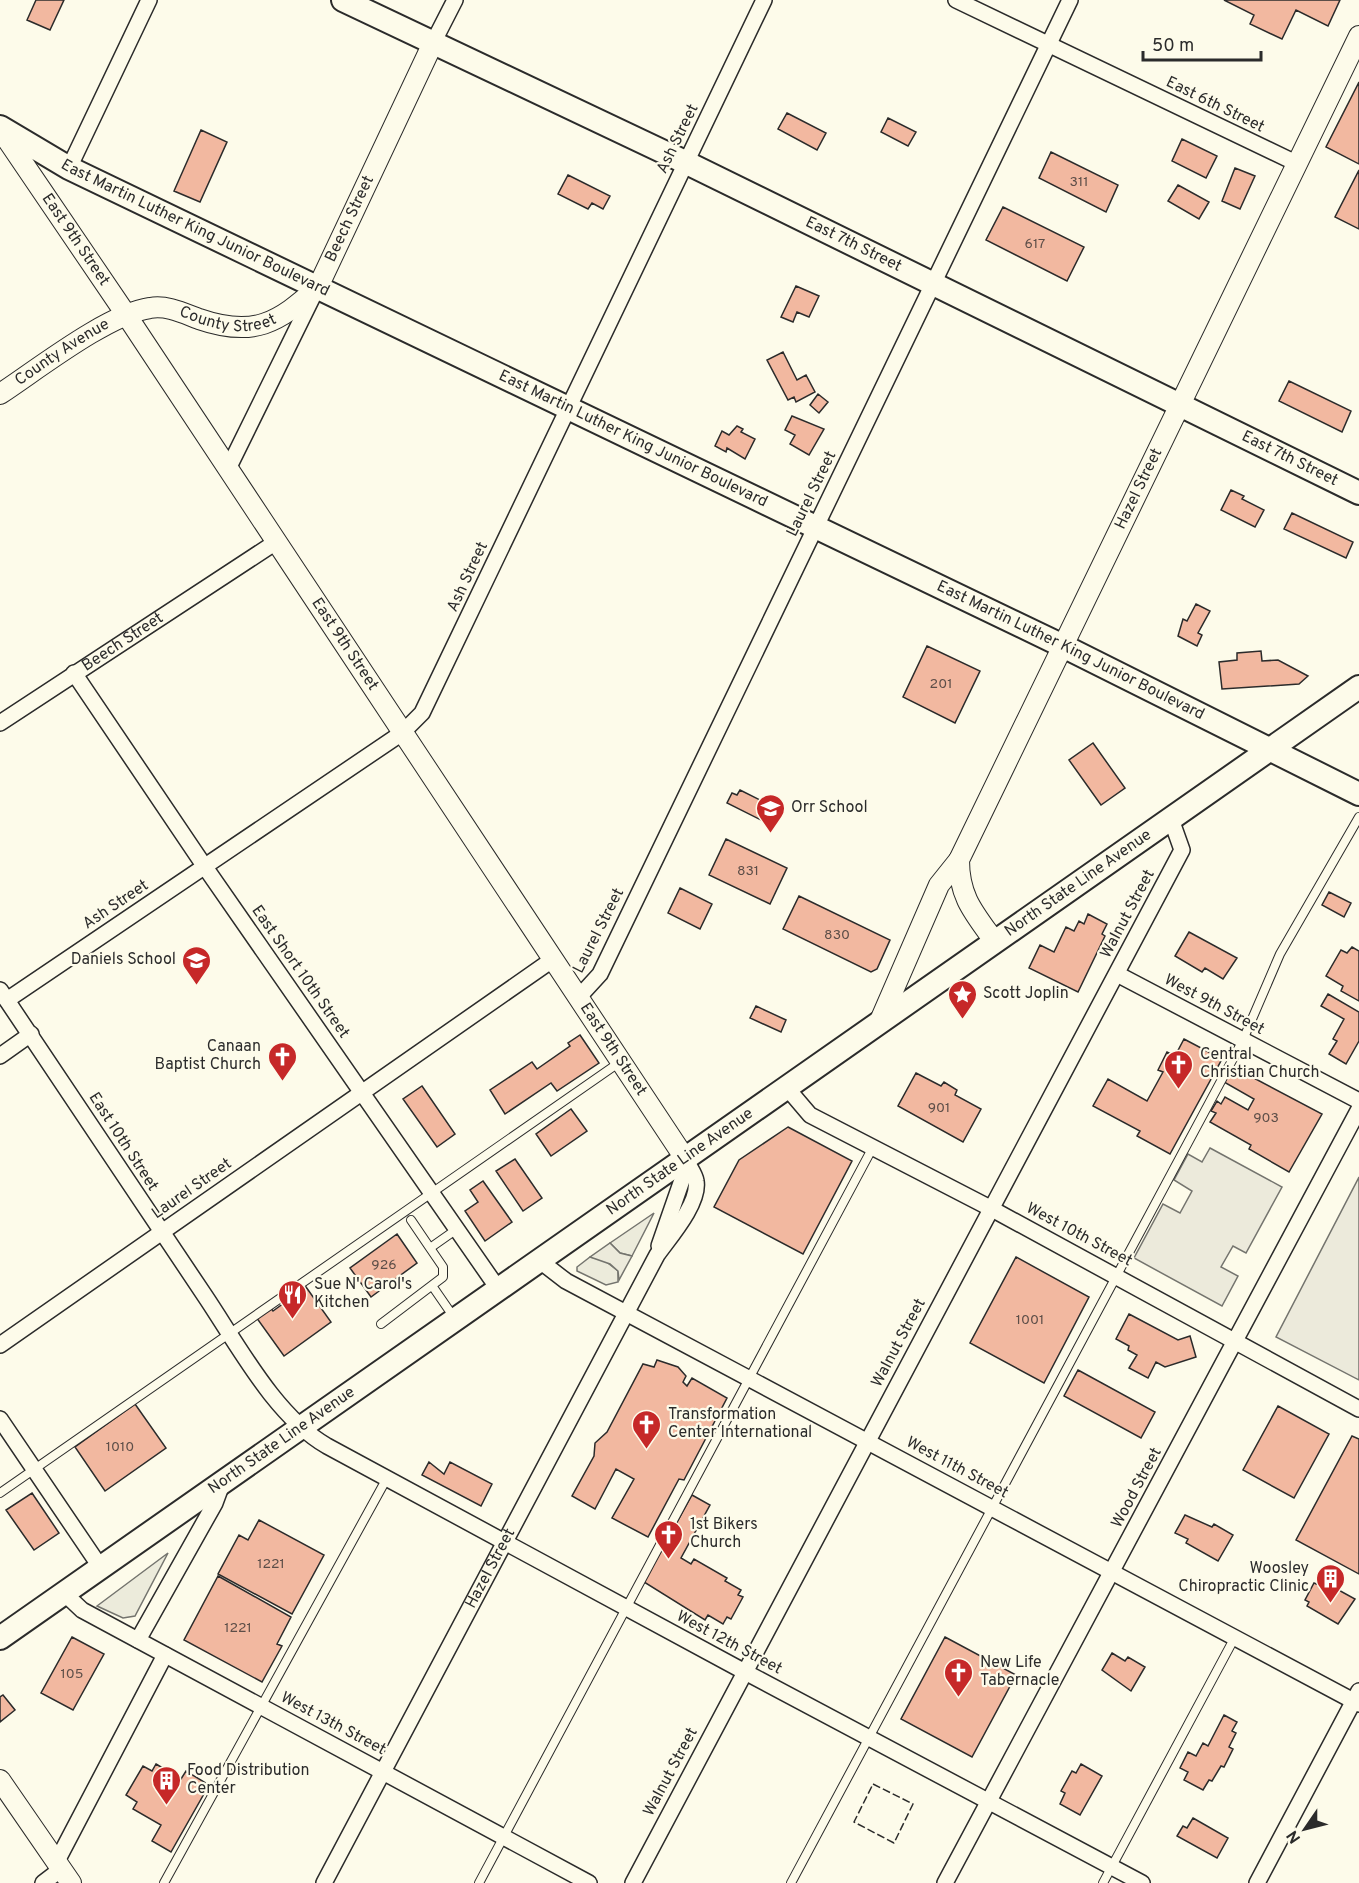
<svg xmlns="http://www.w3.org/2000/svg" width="1359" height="1883" font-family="Overpass,sans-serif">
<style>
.green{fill:#ecebdb;stroke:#74746e;stroke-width:1.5}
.parking{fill:#eceadb;stroke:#74746e;stroke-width:1.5}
.building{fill:#f2b8a0;stroke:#2b2b2b;stroke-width:1.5}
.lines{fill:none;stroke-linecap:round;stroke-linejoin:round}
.lane-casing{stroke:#2b2b2b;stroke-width:10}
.street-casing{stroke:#2b2b2b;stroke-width:18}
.secondary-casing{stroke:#2b2b2b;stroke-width:22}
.primary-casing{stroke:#2b2b2b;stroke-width:26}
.lane{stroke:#fdfbea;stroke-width:8}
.street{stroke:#fdfbea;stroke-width:15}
.secondary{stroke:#fdfbea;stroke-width:20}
.primary{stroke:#fdfbea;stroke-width:22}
.fence{stroke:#2b2b2b;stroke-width:1.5;stroke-dasharray:8 3;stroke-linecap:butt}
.labels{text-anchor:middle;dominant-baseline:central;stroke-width:4.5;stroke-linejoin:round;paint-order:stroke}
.number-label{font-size:14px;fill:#5d4e48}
.street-label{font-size:16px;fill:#2b2b2b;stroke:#fdfbea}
.poi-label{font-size:16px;fill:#2b2b2b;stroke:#fdfbea;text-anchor:start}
</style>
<rect width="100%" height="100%" fill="#fdfbea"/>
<path class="green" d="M 654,1213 L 632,1256 L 620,1253 L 610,1243 Z
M 590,1257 L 604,1260 L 618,1271 L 618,1282 L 606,1285 L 577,1271 L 577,1267 Z
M 168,1553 L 135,1616 L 123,1618 L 97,1606 Z"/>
<path class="parking" d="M 1210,1148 L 1282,1187 L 1246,1253 L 1233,1246 L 1221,1267 L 1238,1276 L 1222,1306 L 1134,1258 L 1163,1204 L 1180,1213 L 1192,1191 L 1174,1180 L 1188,1154 L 1202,1162 Z
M 1359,1177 L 1359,1380 L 1276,1337 Z
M 610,1243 L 620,1253 L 632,1256 L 619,1280 L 618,1271 L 610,1264 L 590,1257 Z"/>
<path class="building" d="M 36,0 L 64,0 L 50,30 L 27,20 Z
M 1224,0 L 1340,0 L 1328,26 L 1296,10 L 1282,39 L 1250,24 L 1254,15 Z
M 1359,82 L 1359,164 L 1326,147 Z
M 787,113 L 826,133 L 817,150 L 778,129 Z
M 888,118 L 916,132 L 908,146 L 881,132 Z
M 201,130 L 227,142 L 200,202 L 174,191 Z
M 1182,139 L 1217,156 L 1206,178 L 1172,161 Z
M 1051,152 L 1118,185 L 1106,212 L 1039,178 Z
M 1235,168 L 1255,176 L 1240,209 L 1222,201 Z
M 1359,170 L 1359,229 L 1335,217 Z
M 568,175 L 610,196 L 603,209 L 592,203 L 588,209 L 558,194 Z
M 1178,185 L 1209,202 L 1199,219 L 1168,201 Z
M 1003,207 L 1084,247 L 1067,281 L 986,240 Z
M 796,286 L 819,296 L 809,317 L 797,312 L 793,322 L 781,317 Z
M 783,352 L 797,380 L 806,375 L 815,392 L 796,402 L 794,397 L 788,400 L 767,360 Z
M 1289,381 L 1351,411 L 1342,432 L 1279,401 Z
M 818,394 L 828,402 L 819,413 L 810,405 Z
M 792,416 L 824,429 L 809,455 L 790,444 L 795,435 L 785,430 Z
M 737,426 L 743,429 L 741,432 L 755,439 L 745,459 L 727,448 L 726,452 L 715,446 L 722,431 L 729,435 Z
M 1231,490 L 1244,496 L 1242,499 L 1264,510 L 1255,527 L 1221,510 Z
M 1292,513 L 1353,542 L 1346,558 L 1284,529 Z
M 1196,604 L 1210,611 L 1198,633 L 1202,635 L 1197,646 L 1178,636 L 1183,619 L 1187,621 Z
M 927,646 L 980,671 L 955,723 L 903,697 Z
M 1261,651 L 1262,661 L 1278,660 L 1308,676 L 1299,684 L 1222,689 L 1219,662 L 1237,660 L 1237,653 Z
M 1093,743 L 1125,788 L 1101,805 L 1069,760 Z
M 740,790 L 772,806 L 765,822 L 727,803 L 732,793 L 737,795 Z
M 726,839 L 787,868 L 770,904 L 709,875 Z
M 680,888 L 712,904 L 700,929 L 668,913 Z
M 1329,892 L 1351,903 L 1344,917 L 1322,905 Z
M 799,896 L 890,940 L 877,969 L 871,972 L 783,929 Z
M 1088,914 L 1107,924 L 1102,934 L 1105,936 L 1078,992 L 1029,968 L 1040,945 L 1054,952 L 1066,927 L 1074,931 L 1079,921 L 1084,924 Z
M 1189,932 L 1237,958 L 1223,979 L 1205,968 L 1202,972 L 1175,956 Z
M 1352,947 L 1359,951 L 1359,1001 L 1341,991 L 1343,986 L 1326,976 L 1341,950 L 1347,953 Z
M 1328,994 L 1359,1012 L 1359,1041 L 1346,1064 L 1329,1054 L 1337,1041 L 1333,1039 L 1344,1019 L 1321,1006 Z
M 756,1006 L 786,1020 L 781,1032 L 750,1018 Z
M 580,1035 L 599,1063 L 557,1091 L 551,1083 L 505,1114 L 490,1090 L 532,1062 L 537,1069 L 570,1046 L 568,1043 Z
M 1184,1039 L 1222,1059 L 1170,1154 L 1137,1136 L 1140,1131 L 1093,1106 L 1108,1079 L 1147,1101 L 1163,1072 L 1158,1070 L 1167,1052 L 1175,1056 Z
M 1233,1067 L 1322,1114 L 1289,1172 L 1249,1149 L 1251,1145 L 1210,1122 L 1216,1113 L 1211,1111 L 1217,1101 L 1221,1104 L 1225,1097 L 1248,1110 L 1254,1099 L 1224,1082 Z
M 916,1073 L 941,1086 L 944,1082 L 957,1090 L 955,1095 L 981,1109 L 963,1142 L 898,1106 Z
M 422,1086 L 455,1134 L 437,1147 L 403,1099 Z
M 571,1109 L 587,1131 L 551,1156 L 536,1134 Z
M 788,1127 L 852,1161 L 803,1254 L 714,1207 L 739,1160 Z
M 515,1159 L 542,1198 L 523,1211 L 496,1171 Z
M 483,1181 L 512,1222 L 485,1241 L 465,1211 L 478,1202 L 470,1190 Z
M 397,1234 L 417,1263 L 371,1297 L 350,1268 Z
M 1016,1257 L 1089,1297 L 1044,1383 L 970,1343 Z
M 306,1287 L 331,1322 L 284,1356 L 256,1317 L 270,1307 L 273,1311 Z
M 1129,1314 L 1178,1340 L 1190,1336 L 1196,1357 L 1165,1367 L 1156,1362 L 1148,1378 L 1129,1368 L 1137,1355 L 1128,1350 L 1129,1346 L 1116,1339 Z
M 657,1360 L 678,1367 L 686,1376 L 683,1382 L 687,1386 L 692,1378 L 727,1398 L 684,1480 L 679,1479 L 648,1537 L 612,1518 L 634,1479 L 616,1469 L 595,1509 L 572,1496 L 594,1456 L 595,1443 L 607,1432 L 643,1364 L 654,1367 Z
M 1078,1370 L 1155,1412 L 1141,1438 L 1064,1396 Z
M 135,1404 L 166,1448 L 105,1491 L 75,1447 Z
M 1278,1406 L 1329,1434 L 1294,1498 L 1243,1470 Z
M 1352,1436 L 1359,1439 L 1359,1574 L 1296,1540 Z
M 429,1462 L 444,1474 L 450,1462 L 492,1484 L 481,1506 L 422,1475 Z
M 32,1493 L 59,1533 L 34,1550 L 6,1510 Z
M 692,1495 L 710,1505 L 681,1558 L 691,1564 L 694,1559 L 727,1578 L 725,1581 L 741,1590 L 738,1595 L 743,1597 L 731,1619 L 727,1617 L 723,1624 L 708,1615 L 705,1620 L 644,1582 Z
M 1185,1515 L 1212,1527 L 1214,1524 L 1233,1535 L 1218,1561 L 1186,1543 L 1188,1539 L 1175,1533 Z
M 259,1520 L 324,1555 L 292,1614 L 218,1574 L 239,1535 L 248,1540 Z
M 218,1576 L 291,1617 L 277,1644 L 282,1646 L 262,1682 L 184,1640 Z
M 1324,1582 L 1355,1599 L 1338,1624 L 1307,1606 L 1309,1602 L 1305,1600 L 1314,1583 L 1321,1586 Z
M 72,1637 L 104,1654 L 73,1710 L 41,1693 Z
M 945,1637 L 1016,1675 L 972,1757 L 901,1719 Z
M 1112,1653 L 1125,1661 L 1128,1657 L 1145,1667 L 1131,1691 L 1102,1670 Z
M 3,1695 L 15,1710 L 0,1722 L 0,1697 Z
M 1224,1715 L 1237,1722 L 1232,1731 L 1236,1733 L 1229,1747 L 1233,1749 L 1224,1767 L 1221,1766 L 1212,1781 L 1209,1780 L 1203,1790 L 1184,1780 L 1188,1772 L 1180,1768 L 1188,1752 L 1196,1756 L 1203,1743 L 1208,1746 Z
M 156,1764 L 181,1779 L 186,1771 L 209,1785 L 171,1852 L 152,1841 L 161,1825 L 133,1809 L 137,1802 L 126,1795 L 143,1766 L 152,1771 Z
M 1081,1764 L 1102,1776 L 1080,1815 L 1060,1804 L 1065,1793 L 1061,1791 L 1072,1771 L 1076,1773 Z
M 1193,1818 L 1228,1838 L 1217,1858 L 1177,1836 L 1183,1826 L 1187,1828 Z"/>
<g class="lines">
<defs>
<path id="lane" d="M 411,1220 L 430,1248 L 457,1229
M 433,1287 L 453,1316
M 381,1324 L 443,1277 L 443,1267 L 430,1248
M 0,1493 L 620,1062
M 164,1883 L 387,1478
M 479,1883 L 873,1147
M 791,1883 L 1243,1040 L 1280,954 L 1359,817
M 1103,1883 L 1235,1637"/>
<g id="street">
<path d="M 956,0 L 1296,163"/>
<path d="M 433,43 L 455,0"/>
<path d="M 69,168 L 149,0"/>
<path d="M 228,469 L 315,292"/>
<path d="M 74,673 L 205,867 L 499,1290"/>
<path id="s1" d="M 0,723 L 276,542"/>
<path d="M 1117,974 L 1359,1101"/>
<path d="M 0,990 C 69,1092 136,1194 205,1296 C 238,1345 275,1416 327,1446 L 745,1672 L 1142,1883"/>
<path d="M 578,998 L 600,974 L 1070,0"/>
<path d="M 7,1000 L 402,733 L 422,713 L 764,0"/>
<path d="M 0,1056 L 31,1034"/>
<path d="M 787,1088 L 810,1115 L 992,1209 L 1359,1409"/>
<path d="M 659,1246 L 682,1180 L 686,1160"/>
<path d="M 540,1261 L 566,1281 L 1359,1704"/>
<path d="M 0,1345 L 552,960"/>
<path d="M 0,1419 L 101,1568"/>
<path d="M 64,1593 L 82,1610 L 589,1883"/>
<path d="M 138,1640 L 215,1503 L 222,1484"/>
<path d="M 56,1863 L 165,1655"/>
<path d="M 43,1883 L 60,1870"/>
<path id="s2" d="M 324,1883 L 657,1255 C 669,1238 700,1203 696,1181 C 695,1174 689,1167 686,1160"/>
<path d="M 633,1883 L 1182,850 L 1171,819"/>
<path d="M 945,1883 L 1359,1109"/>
<path d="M 1257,1883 L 1359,1691"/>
</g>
<g id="secondary">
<path id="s3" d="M 0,129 L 125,313 L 686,1160"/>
<path id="s4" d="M 0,394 C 38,369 108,314 150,308 C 167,305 183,313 199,319 C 254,338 278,323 318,287 L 433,43"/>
<path id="s5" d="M 995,942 C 974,913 959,897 959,860 L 1359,36"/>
<path d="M 879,1023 L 939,885 L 959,860"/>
<path d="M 0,1780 L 71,1883"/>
</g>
<g id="primary">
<path id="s6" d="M 343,0 L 687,163 L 1359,493"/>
<path id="s7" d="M 0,127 L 69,168 L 1063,646 L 1359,794"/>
<path id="s8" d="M 0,1638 L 1359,687"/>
</g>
</defs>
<use href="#lane" class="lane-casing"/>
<use href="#street" class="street-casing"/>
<use href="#secondary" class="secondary-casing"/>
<use href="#primary" class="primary-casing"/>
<use href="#lane" class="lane"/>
<use href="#street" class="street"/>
<use href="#secondary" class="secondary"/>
<use href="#primary" class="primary"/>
<path class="fence" d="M 873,1784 L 913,1804 L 894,1843 L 854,1822 Z"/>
</g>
<defs>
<symbol id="school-pin" viewBox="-11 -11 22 30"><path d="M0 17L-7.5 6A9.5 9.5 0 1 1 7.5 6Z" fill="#c62828" stroke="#fdfbea"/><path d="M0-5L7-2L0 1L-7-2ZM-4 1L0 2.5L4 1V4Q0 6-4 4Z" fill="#fff"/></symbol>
<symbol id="sight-pin" viewBox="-11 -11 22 30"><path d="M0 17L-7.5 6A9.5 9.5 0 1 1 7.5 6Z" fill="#c62828" stroke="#fdfbea"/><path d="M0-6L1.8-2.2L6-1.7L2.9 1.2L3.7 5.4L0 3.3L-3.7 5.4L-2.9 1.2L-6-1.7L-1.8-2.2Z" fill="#fff"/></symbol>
<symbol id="church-pin" viewBox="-11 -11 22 30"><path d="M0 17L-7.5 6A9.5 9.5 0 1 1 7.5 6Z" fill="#c62828" stroke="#fdfbea"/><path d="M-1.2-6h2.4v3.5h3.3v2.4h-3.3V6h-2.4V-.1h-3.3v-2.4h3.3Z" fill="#fff"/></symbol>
<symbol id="restaurant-pin" viewBox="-11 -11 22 30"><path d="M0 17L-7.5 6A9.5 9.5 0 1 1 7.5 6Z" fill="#c62828" stroke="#fdfbea"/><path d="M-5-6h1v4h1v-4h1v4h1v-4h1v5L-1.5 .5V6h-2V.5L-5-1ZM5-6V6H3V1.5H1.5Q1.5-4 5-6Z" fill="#fff"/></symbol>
<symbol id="building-pin" viewBox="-11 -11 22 30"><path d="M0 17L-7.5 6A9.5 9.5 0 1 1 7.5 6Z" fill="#c62828" stroke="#fdfbea"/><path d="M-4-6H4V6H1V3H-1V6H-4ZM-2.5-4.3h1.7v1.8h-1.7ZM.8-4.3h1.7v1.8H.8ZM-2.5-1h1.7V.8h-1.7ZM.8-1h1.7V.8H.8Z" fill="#fff"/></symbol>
</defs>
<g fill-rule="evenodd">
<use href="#school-pin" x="754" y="792" width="33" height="45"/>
<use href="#school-pin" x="180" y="944" width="33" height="45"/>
<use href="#sight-pin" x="946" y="978" width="33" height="45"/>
<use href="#church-pin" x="266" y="1040" width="33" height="45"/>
<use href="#church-pin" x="1162" y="1048" width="33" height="45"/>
<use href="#restaurant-pin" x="276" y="1278" width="33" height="45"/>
<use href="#church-pin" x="630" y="1408" width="33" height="45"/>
<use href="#church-pin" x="652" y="1518" width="33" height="45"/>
<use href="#building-pin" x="1314" y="1562" width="33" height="45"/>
<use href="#church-pin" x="942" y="1656" width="33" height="45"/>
<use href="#building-pin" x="150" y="1764" width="33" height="45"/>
</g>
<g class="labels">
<g class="number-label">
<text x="1079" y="182">311</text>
<text x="1035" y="244">617</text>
<text x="941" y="684">201</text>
<text x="748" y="871">831</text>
<text x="837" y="935">830</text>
<text x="939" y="1108">901</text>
<text x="1266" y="1118">903</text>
<text x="384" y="1265">926</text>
<text x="1030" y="1320">1001</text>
<text x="120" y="1447">1010</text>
<text x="271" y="1564">1221</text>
<text x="238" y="1628">1221</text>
<text x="72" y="1674">105</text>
</g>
<g class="street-label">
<text transform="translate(1215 105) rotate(26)">East 6th Street</text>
<text transform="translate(678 139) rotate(-64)">Ash Street</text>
<text stroke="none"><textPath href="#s4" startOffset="432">Beech Street</textPath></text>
<text stroke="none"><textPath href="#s7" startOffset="220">East Martin Luther King Junior Boulevard</textPath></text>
<text stroke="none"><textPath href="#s3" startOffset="134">East 9th Street</textPath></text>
<text stroke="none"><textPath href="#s6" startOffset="566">East 7th Street</textPath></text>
<text stroke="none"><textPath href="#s4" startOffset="254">County Street</textPath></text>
<text stroke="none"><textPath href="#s4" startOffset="75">County Avenue</textPath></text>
<text stroke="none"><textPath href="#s7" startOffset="706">East Martin Luther King Junior Boulevard</textPath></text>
<text stroke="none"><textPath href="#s6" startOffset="1052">East 7th Street</textPath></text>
<text stroke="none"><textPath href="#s5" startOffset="504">Hazel Street</textPath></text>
<text transform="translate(812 494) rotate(-64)">Laurel Street</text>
<text transform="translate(468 577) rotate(-65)">Ash Street</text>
<text stroke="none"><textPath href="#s1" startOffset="147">Beech Street</textPath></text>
<text stroke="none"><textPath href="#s3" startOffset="620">East 9th Street</textPath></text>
<text stroke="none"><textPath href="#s7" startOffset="1192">East Martin Luther King Junior Boulevard</textPath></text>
<text stroke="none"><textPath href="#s8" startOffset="1316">North State Line Avenue</textPath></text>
<text transform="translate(116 905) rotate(-34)">Ash Street</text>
<text transform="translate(1128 914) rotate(-62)">Walnut Street</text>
<text transform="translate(599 931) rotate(-63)">Laurel Street</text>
<text transform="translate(300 972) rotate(55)">East Short 10th Street</text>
<text transform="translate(1214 1005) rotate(28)">West 9th Street</text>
<text stroke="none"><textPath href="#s3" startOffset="1106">East 9th Street</textPath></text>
<text transform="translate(123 1142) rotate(57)">East 10th Street</text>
<text stroke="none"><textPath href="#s8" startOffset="830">North State Line Avenue</textPath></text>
<text transform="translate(192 1189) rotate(-35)">Laurel Street</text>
<text transform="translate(1079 1235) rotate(28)">West 10th Street</text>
<text transform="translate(899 1343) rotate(-62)">Walnut Street</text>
<text stroke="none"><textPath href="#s8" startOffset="344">North State Line Avenue</textPath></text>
<text transform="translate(957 1468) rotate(28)">West 11th Street</text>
<text transform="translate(1137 1488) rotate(-62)">Wood Street</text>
<text stroke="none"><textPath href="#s2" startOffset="356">Hazel Street</textPath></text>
<text transform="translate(729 1643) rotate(28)">West 12th Street</text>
<text transform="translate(333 1724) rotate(28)">West 13th Street</text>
<text transform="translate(671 1772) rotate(-62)">Walnut Street</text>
</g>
<g class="poi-label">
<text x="791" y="808">Orr School</text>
<text x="176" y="960" text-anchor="end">Daniels School</text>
<text x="983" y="994">Scott Joplin</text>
<text x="261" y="1047" text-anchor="end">Canaan<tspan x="261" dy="18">Baptist Church</tspan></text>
<text x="1200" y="1055">Central<tspan x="1200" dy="18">Christian Church</tspan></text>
<text x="314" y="1285">Sue N' Carol's<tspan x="314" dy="18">Kitchen</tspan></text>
<text x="668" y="1415">Transformation<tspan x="668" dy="18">Center International</tspan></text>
<text x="690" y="1525">1st Bikers<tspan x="690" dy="18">Church</tspan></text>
<text x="1309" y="1569" text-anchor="end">Woosley<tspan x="1309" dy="18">Chiropractic Clinic</tspan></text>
<text x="980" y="1663">New Life<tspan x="980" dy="18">Tabernacle</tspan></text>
<text x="187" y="1771">Food Distribution<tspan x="187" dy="18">Center</tspan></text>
</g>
</g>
<g transform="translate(1305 1829) rotate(235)" stroke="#fdfbea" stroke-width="4.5" paint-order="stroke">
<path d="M0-4.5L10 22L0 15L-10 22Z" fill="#2b2b2b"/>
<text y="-9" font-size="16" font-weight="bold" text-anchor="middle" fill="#2b2b2b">N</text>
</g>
<path d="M1143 51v9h118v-9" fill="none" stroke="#2b2b2b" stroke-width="3"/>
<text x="1152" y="51" font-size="18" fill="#2b2b2b" stroke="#fdfbea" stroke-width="4.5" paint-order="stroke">50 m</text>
</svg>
